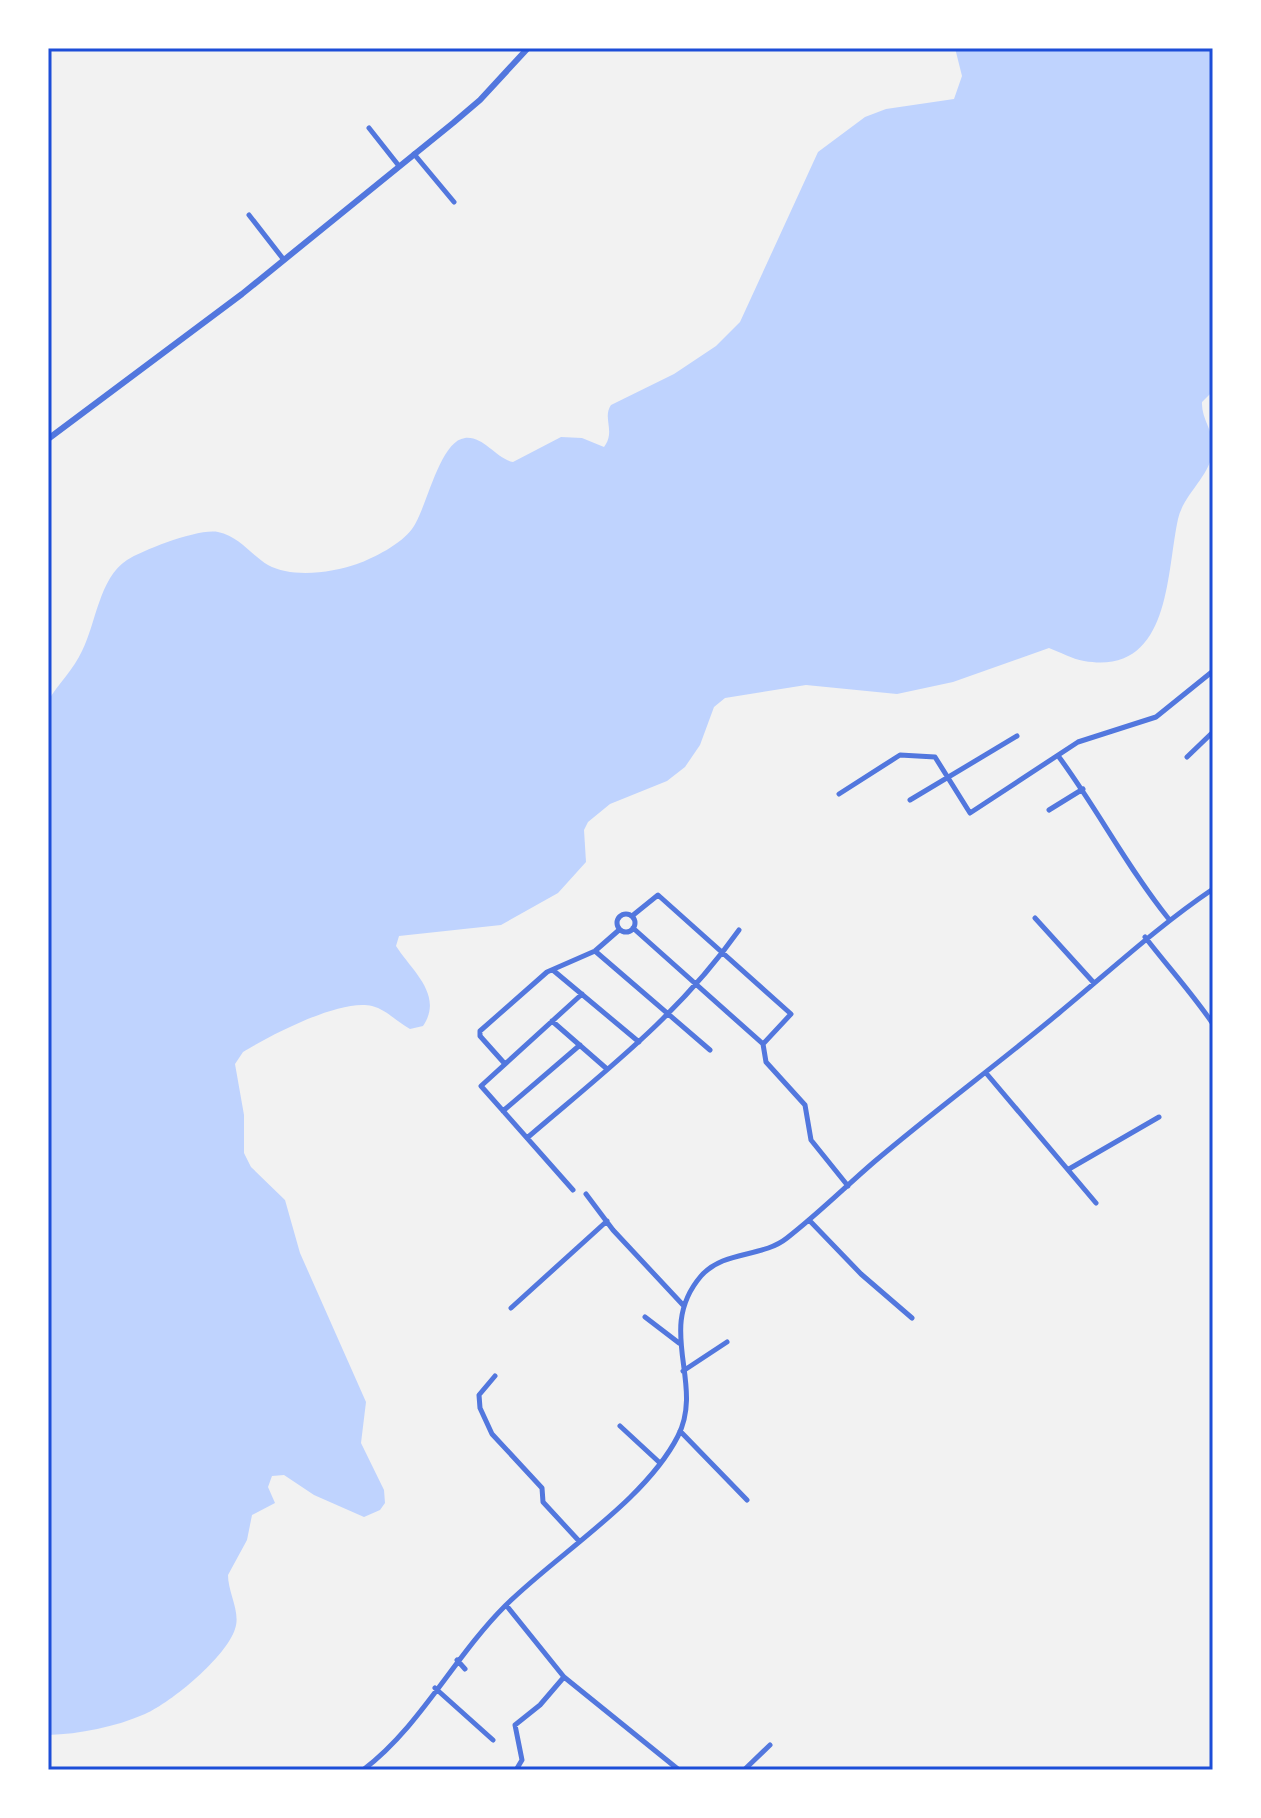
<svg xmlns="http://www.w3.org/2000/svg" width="1261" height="1818" font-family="'DejaVu Sans',sans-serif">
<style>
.water{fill:#bfd3fe}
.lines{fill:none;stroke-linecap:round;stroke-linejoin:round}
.minor{stroke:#5277de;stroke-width:5}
.tertiary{stroke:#5277de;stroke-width:6}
.neatline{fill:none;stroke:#1d4ed8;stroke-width:3}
</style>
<rect width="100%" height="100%" fill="#f2f2f2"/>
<path class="water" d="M 955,48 L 1213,48 L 1213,391 L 1202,402 C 1201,419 1214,431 1213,449 C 1211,476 1184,493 1178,519 C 1166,574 1171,676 1084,661 C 1072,659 1060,652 1049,648 L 953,682 L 897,694 L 806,685 L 725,698 L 714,707 L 700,745 L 685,767 L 667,781 L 610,804 L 588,822 L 584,830 L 586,862 L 558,893 L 501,925 L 399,936 L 396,946 C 412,971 444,995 423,1026 L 410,1029 C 397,1022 387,1010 372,1006 C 341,998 271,1035 243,1052 L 235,1064 L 244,1115 L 244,1153 L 251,1167 L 285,1200 L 300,1253 L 366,1402 L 361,1443 L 384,1490 L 385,1503 L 380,1510 L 364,1517 L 314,1495 L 284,1475 L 272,1476 L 268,1487 L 275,1503 L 252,1515 L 247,1540 L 228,1575 C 228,1593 241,1612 235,1629 C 226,1657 172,1702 145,1714 C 115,1727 80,1734 48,1735 L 48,701 C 58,684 74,669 82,651 C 96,624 99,578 127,560 C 143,550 199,528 218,532 C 239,536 251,555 268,565 C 291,578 332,573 357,564 C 374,558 401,544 412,529 C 427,509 439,441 465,438 C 484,436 495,458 513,462 L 561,437 L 582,438 L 604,447 C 616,431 602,418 611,405 L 674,374 L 716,346 L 740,322 L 818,152 L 865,117 L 886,109 L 954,99 L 962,76 Z"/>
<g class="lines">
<path class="minor" d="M 369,128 L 399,166
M 414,154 L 454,202
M 249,215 L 284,260
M 1059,757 C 1098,810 1127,867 1168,918
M 1187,757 L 1213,732
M 839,794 L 900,755 L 935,757 L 970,813 L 1078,742 L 1156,717 L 1213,671
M 910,800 L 1017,736
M 1049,810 L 1083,789
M617 923a9 9 0 1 1 18 0a9 9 0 1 1-18 0Z
M 632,916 L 658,895 L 791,1014 L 763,1044
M 1035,918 L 1094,983
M 633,928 L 763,1044 L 766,1062 L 805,1105 L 811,1140 L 848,1186
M 1145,937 C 1168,967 1192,993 1213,1024
M 595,951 L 710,1050
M 554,971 L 639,1042
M 552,1021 L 607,1069
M 505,1064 L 480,1036 L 480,1031 L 547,972 L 595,951 L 619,930
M 986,1073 L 1096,1203
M 503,1111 L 580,1045
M 527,1138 C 605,1071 678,1016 739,930
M 1069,1169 L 1159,1117
M 573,1190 L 481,1086 L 582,994
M 586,1194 L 613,1230 L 683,1305
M 809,1220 L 861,1274 L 912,1318
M 511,1308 L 607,1221
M 645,1317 L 679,1343
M 683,1371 L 727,1342
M 495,1376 L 479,1395 L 480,1408 L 492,1434 L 542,1488 L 543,1502 L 579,1541
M 620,1426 L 660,1463
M 680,1431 L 747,1500
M 506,1605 L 564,1677 L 679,1770
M 457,1660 L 465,1669
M 435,1688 L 493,1740
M 363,1770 C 420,1727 454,1657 505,1606 C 557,1554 645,1501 678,1436 C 705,1382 655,1330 701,1276 C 724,1250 762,1258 787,1238 C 818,1214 845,1187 874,1162 C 934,1111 998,1064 1059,1013 C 1111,970 1157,927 1213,889
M 516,1770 L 522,1760 L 515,1725 L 540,1705 L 564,1677
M 744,1770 L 770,1745"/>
<path class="tertiary" d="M 48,439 L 242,294 L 453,123 L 480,100 L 528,48"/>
</g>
<rect width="1261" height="1818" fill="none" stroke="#ffffff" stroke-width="100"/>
<rect x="50" y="50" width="1161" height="1718" class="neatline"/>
</svg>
